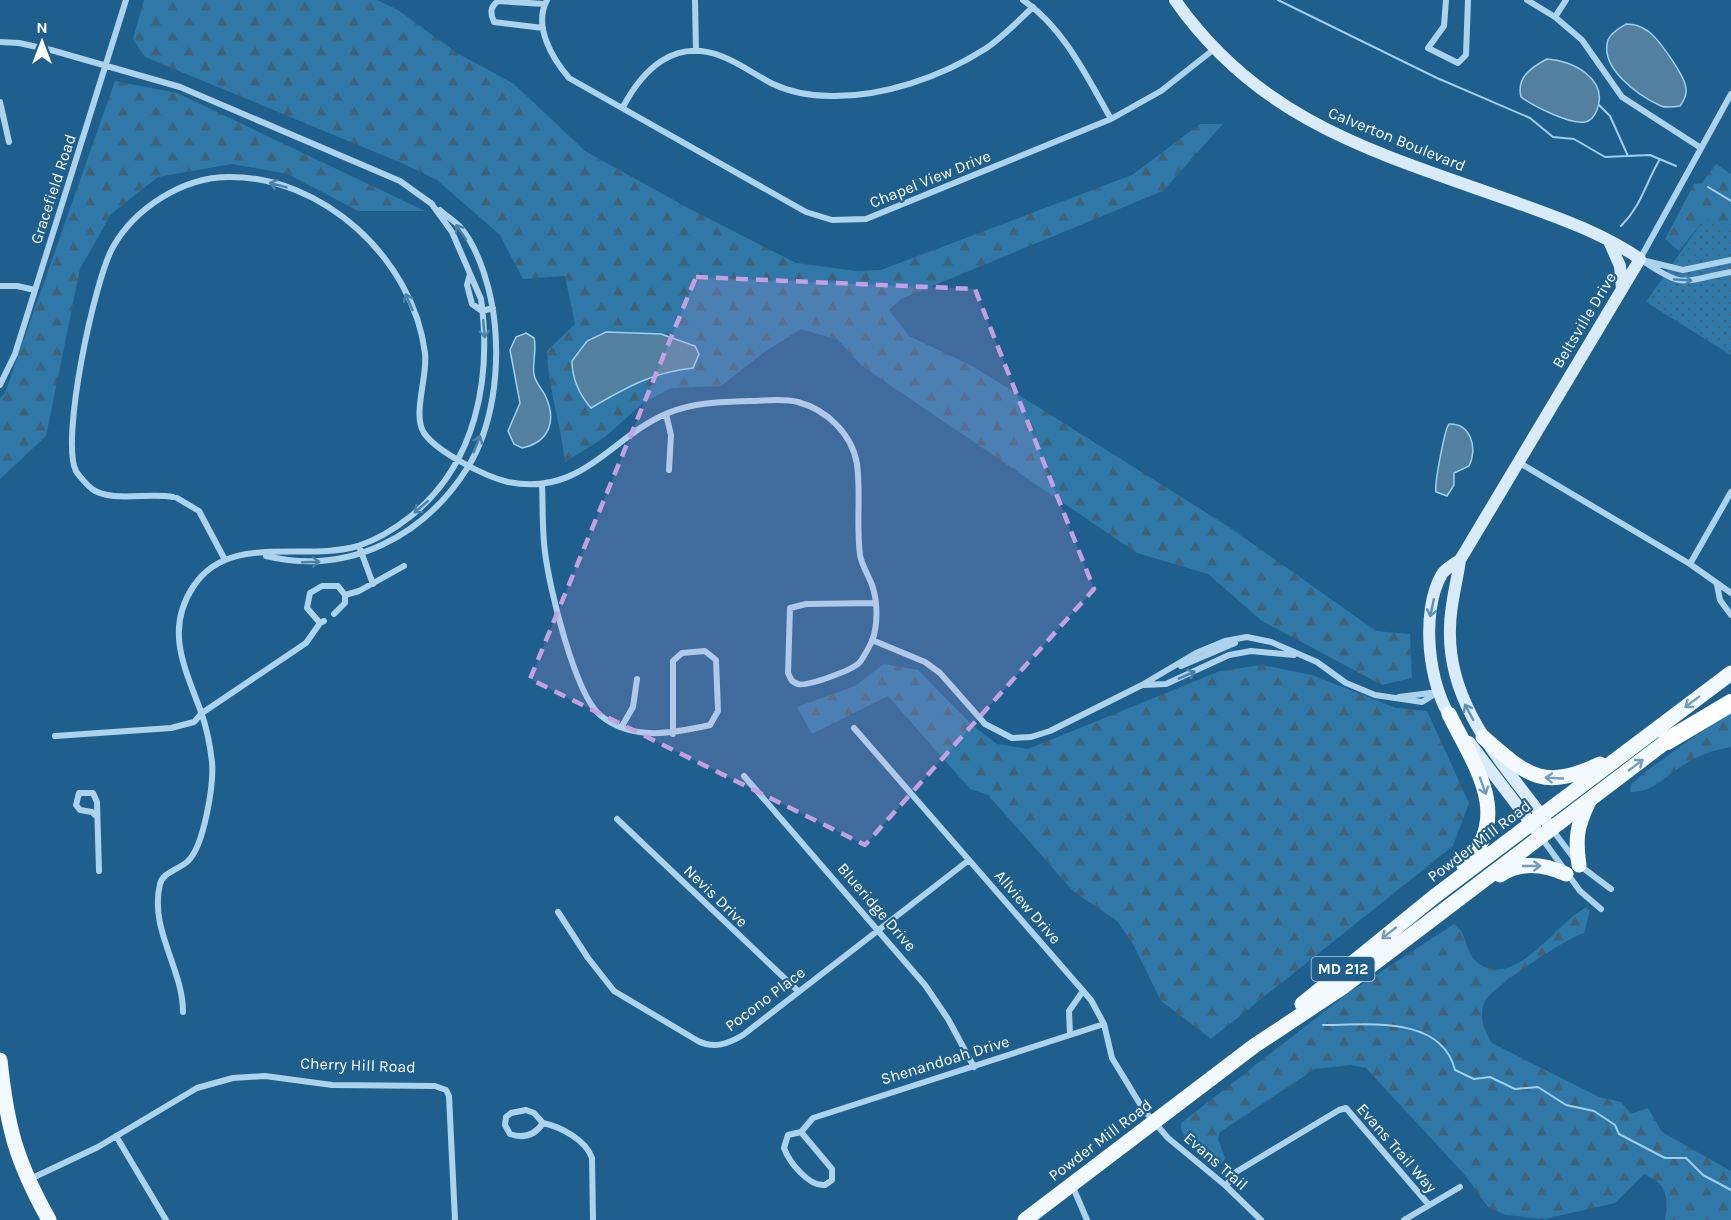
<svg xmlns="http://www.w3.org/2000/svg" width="1731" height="1220" font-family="Karla,sans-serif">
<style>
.grass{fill:url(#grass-dots)}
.forest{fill:url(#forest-firs)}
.water{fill:#53809f;stroke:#a0cfee;stroke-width:1.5}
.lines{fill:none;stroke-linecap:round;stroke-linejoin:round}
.stream{stroke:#a0cfee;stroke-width:2}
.street{stroke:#add2ec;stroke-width:6}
.secondary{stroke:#d9ebf9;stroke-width:12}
.primary{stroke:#f2f9ff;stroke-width:15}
.highway{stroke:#fff;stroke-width:18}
.oneway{stroke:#4a82aa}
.oneway2{stroke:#6090b3}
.oneway3{stroke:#739dbb}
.marked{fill:#c4a0e2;fill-opacity:0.2;stroke:#c4a0e2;stroke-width:4.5;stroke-dasharray:12 8;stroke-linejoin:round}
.labels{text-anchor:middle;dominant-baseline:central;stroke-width:4.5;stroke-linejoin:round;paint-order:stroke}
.shield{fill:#1f5f8d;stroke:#bccfdd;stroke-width:1.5}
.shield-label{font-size:15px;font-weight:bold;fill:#fff}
.street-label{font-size:16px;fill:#fff;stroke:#1f5f8d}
</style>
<defs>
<pattern id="grass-dots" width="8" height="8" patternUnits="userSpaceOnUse" patternTransform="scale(1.5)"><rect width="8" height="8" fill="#2f78a8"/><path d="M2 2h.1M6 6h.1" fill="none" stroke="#3e627a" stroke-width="1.8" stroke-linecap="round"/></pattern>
<pattern id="forest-firs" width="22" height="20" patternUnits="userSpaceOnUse" patternTransform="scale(1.5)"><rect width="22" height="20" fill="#2f78a8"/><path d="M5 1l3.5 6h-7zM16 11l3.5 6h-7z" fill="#3e627a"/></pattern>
</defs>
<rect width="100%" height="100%" fill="#1f5f8d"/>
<path class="grass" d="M 1713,216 L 1731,231 L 1731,355 L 1646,302 L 1701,223 Z"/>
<path class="forest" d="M 144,0 L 377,0 L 398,10 L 457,53 L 514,84 L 585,151 L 688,208 L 796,263 L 857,271 L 881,270 L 1132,175 L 1200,124 L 1223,124 L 1163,191 L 901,299 L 889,310 L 909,336 L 974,367 L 1229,527 L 1376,631 L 1410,634 L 1412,678 L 1382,685 L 1262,621 L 1208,574 L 1137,553 L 862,366 L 838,340 L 801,329 L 763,353 L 721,386 L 671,388 L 643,403 L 605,437 L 565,462 C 561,425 548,388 547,351 L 575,324 L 565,276 L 523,279 L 500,235 L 437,180 L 404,164 L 145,57 L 133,39 Z
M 115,81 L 177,93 L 425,211 L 358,211 L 288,174 L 232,164 L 158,177 L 111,214 L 80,269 L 46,436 L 0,479 L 0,398 L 5,393 Z
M 1716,164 L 1731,174 L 1731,231 L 1712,217 L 1701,223 L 1679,251 L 1665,239 L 1694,184 L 1702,183 Z
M 884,664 L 918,670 L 972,725 L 997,744 L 1028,749 L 1220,671 L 1262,665 L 1312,675 L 1396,708 L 1427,711 L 1469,803 L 1453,846 L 1211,1039 L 1161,1001 L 1133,944 L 1117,921 L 1073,891 L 988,795 L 970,789 L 888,696 L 812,734 L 797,707 L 855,686 Z
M 1731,710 L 1731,747 C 1715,750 1701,754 1687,763 C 1667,774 1654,793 1630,792 L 1631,785 L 1644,773 Z
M 1587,907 L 1590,910 L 1584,933 C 1567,938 1489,988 1484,1003 C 1479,1018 1484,1031 1492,1043 L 1599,1097 L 1621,1102 L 1631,1114 L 1648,1108 L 1662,1132 L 1731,1171 L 1731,1220 L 1665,1220 C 1669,1197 1667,1184 1644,1174 L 1615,1203 L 1544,1219 L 1506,1215 L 1488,1207 L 1464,1174 L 1366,1068 L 1351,1065 L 1315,1069 L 1220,1132 L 1218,1139 L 1225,1158 L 1221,1165 C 1205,1163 1180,1140 1181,1123 L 1347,994 L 1454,924 C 1468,933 1464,952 1478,963 C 1516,991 1559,919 1587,907 Z"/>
<path class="water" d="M 1626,24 C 1635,24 1640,26 1648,31 C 1658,38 1686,77 1686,89 C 1687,96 1683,102 1680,106 C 1674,107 1666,108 1661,106 C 1639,96 1599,68 1608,40 C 1611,32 1620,28 1626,24 Z
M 1547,59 C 1572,60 1609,79 1597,110 C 1595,115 1592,121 1585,122 C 1571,125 1533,106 1521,97 C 1516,77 1532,67 1547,59 Z
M 606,332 L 661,334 L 695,346 L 699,354 L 693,368 C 653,372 625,388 591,408 C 579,394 572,380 572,361 L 587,341 Z
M 526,333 L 534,338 C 537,350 532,363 534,375 C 536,383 541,388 545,395 C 557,420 550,442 522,448 L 514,444 L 508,431 L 520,403 L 510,350 L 516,337 Z
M 1449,424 C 1471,423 1478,449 1469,466 L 1454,473 L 1454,485 L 1447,496 L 1436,492 C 1434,485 1445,428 1449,424 Z"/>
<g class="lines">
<path class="stream" d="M 1278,0 L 1437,78 L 1530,118 L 1553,137 L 1574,139 L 1605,157 L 1650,155 L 1676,166
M 1599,105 L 1610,116 L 1628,156
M 1708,187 L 1731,201
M 1621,226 C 1642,205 1645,184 1660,159
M 1323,1025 C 1368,1025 1441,1015 1455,1070 L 1474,1079 L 1490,1077 L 1515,1089 L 1538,1087 L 1566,1105 L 1594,1111 L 1615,1125 L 1619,1134 L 1665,1158 L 1686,1158 L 1703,1175 L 1731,1190"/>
<path class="street" d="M 547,0 C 533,26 552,58 569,78 L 806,212 L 832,220 L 866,219 L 1111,119 L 1161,91 L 1213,50
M 695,0 L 696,51
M 1023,0 C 1064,28 1087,77 1111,119
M 1446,0 L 1444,26 L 1428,48 L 1458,63 L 1466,55 L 1468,0
M 1527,0 L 1555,17 L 1582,40 L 1622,97 L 1701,148
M 1555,17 L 1566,0
M 543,28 L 494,22 C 490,13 490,7 498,1 L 544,4
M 0,42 L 19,43 L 51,50 L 180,87 L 400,181 L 432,204
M 0,102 L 9,142
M 623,107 C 643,69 675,38 721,56 C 740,63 755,75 773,84 C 790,92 812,96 831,96 C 883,97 941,77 985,49 C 1003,37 1018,21 1033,7
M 1640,259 L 1731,94
M 1640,259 C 1686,290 1680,281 1731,272
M 1646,261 L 1683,270 L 1731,260
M 470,274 L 467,285 L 472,304 L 482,311 L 493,308
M 0,286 L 17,286 L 35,290
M 0,385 L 15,354 L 126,0
M 666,414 L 671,435 L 669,470
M 1518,462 L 1690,564 L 1731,593
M 542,484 C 543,507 542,530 545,552 C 549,587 575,694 600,715 C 632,742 674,733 710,725 L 718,711 L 716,660 L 705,651 L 682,653 L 673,661 L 673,734
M 173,497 C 150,492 111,503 92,489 C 87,485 79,476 76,471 C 60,440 95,278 113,247 C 135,208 182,178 227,177 C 323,175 413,259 425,353 C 428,377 412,414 424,433 C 437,452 486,477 508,482 C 582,497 610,437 668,413 C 694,402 722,402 749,401 C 765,401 782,398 798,402 C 827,410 852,434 857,464 C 861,494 856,525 860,555 C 862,566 868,574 872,585 C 878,602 878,625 872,641 C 869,647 863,659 859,663 C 852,670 807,687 798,684 C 791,682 791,679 788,673 L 790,608 L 806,604 L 876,603
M 177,498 L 199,511 L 224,558
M 359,546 L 373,584
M 266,556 C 348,576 424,537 468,467 C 493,426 499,372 495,326 C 492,295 481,252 461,228 C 455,221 446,216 440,210
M 1690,564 L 1731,492
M 1717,585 L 1720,600 L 1731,615
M 345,595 L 359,591 L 404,566
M 324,621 L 320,623 L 307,608 L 310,593 L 322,586 L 338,586 L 345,595 L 345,603 L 334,614
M 872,640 L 925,662 L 940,673 L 985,724 L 1012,738 L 1031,737 L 1050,731 L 1142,685 L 1196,653 L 1225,641 L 1247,637 L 1271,642 L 1317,662 L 1346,683 L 1375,695 L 1422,702 L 1438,692
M 1181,666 L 1235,643
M 1143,685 L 1166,684 L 1229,655 L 1251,651 L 1294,655
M 1399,697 L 1438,692
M 622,726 L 633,707 L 637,679
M 854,728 L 1091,1000 L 1104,1024 L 1112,1058 L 1143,1109 L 1168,1138 L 1226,1186 L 1261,1220
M 55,736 L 171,728 L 194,722 L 202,713 L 306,643 L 320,623
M 744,776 L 925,985 L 948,1019 L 974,1067
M 97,817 L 92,812 L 80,810 L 76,805 L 79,793 L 93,793 L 97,802 L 99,871
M 617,819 L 798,991
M 1551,828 L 1579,865 L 1611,889
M 1541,837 L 1580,891 L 1601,909
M 558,912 L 588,958 L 614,991 L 698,1041 C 714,1049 728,1044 743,1035 L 969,860
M 183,1012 C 183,968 149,930 160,884 C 163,872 180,869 188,861 C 204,846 214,784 212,762 C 210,745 207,728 201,712 C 186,670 164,631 193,587 C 228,532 303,562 358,546 C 376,540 396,528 411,516 C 476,464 492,379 481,299 L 452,232 L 431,203
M 1070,1035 L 1069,1011 L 1083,991
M 526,1110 L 534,1113 L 543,1123 C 535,1135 524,1139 510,1134 L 505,1125 L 506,1117 L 511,1113 Z
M 543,1123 C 561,1127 586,1140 592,1158 L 593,1220
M 801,1132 L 832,1169 L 832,1180 L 825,1185 C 809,1187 789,1162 784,1148 L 788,1135 L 801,1132 L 813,1118 L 1104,1024
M 116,1136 L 166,1220
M 28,1180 L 98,1147 L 197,1088 L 233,1078 L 265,1076 L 332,1085 L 435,1086 L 446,1090 L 449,1096 L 455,1220
M 1072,1185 L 1087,1220
M 1226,1186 L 1236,1172 L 1339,1110 L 1346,1108 L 1429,1205
M 1404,1220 L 1460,1187"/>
<path class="secondary" d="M 1175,0 C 1261,123 1378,153 1512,201 C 1556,217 1601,232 1640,259 L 1460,560 C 1454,564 1445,569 1442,574 C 1420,611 1428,687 1453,721
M 1609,241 L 1620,266 L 1622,289
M 1460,560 C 1457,583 1450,604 1450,628 C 1447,709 1507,767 1551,828
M 1469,742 L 1536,830"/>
<path class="primary" d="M 1449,714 C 1474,765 1514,816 1464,866
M 1483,737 C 1528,776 1542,791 1600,764
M 1579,865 C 1575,837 1577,826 1589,801
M 1500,875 C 1521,861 1544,864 1566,874
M 1302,1004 L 1435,896 L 1731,673
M 0,1060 C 7,1127 16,1161 49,1220
M 1025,1220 L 1254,1046 L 1343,987 L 1676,734"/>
<path class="highway" d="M 1667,741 L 1731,703"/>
</g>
<defs><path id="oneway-shaft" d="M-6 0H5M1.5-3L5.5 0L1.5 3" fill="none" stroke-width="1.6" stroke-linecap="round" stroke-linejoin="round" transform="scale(1.5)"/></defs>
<g class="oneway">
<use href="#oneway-shaft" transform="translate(278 185) rotate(-165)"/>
<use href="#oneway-shaft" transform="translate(461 232) rotate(-125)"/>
<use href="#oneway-shaft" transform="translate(1683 280) rotate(4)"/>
<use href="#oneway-shaft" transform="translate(409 302) rotate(-113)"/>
<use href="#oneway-shaft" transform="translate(484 329) rotate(85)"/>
<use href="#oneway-shaft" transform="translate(477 444) rotate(-68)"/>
<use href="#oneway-shaft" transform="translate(421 507) rotate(139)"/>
<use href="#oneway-shaft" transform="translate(311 562) rotate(-2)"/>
<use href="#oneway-shaft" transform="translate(1187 675) rotate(-24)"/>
</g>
<g class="oneway2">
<use href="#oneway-shaft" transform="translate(1432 608) rotate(102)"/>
<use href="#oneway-shaft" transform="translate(1469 712) rotate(-118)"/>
</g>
<g class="oneway3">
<use href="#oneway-shaft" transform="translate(1692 702) rotate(143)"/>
<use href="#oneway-shaft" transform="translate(1636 765) rotate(-37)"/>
<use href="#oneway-shaft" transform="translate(1554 778) rotate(-177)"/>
<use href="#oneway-shaft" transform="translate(1483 786) rotate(70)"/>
<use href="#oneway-shaft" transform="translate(1532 866)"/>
<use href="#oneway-shaft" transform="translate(1389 933) rotate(142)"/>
</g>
<path class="marked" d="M 696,277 L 975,289 L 1094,589 L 865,845 L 530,679 Z"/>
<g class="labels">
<rect class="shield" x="1311.5" y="957" width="63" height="24" rx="4.5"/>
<g class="shield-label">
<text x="1343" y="969">MD 212</text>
</g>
<g class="street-label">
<text transform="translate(1397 139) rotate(22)">Calverton Boulevard</text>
<text transform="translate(930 179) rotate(-22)">Chapel View Drive</text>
<text transform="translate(53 189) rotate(-72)">Gracefield Road</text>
<text transform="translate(1584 320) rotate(-59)">Beltsville Drive</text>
<text transform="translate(1479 841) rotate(-37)">Powder Mill Road</text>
<text transform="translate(716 896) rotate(44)">Nevis Drive</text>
<text transform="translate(877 907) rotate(49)">Blueridge Drive</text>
<text transform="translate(1028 907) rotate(49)">Allview Drive</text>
<text transform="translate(765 999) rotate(-37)">Pocono Place</text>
<text transform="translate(945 1060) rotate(-17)">Shenandoah Drive</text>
<text transform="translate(358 1065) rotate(2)">Cherry Hill Road</text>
<text transform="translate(1100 1140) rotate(-37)">Powder Mill Road</text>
<text transform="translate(1397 1148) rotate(49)">Evans Trail Way</text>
<text transform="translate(1216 1161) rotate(41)">Evans Trail</text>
</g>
</g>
<g transform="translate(42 42)" stroke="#1f5f8d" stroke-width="4.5" paint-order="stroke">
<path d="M0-4.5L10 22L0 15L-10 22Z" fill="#ffffff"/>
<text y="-9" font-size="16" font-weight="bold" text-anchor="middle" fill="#ffffff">N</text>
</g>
</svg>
